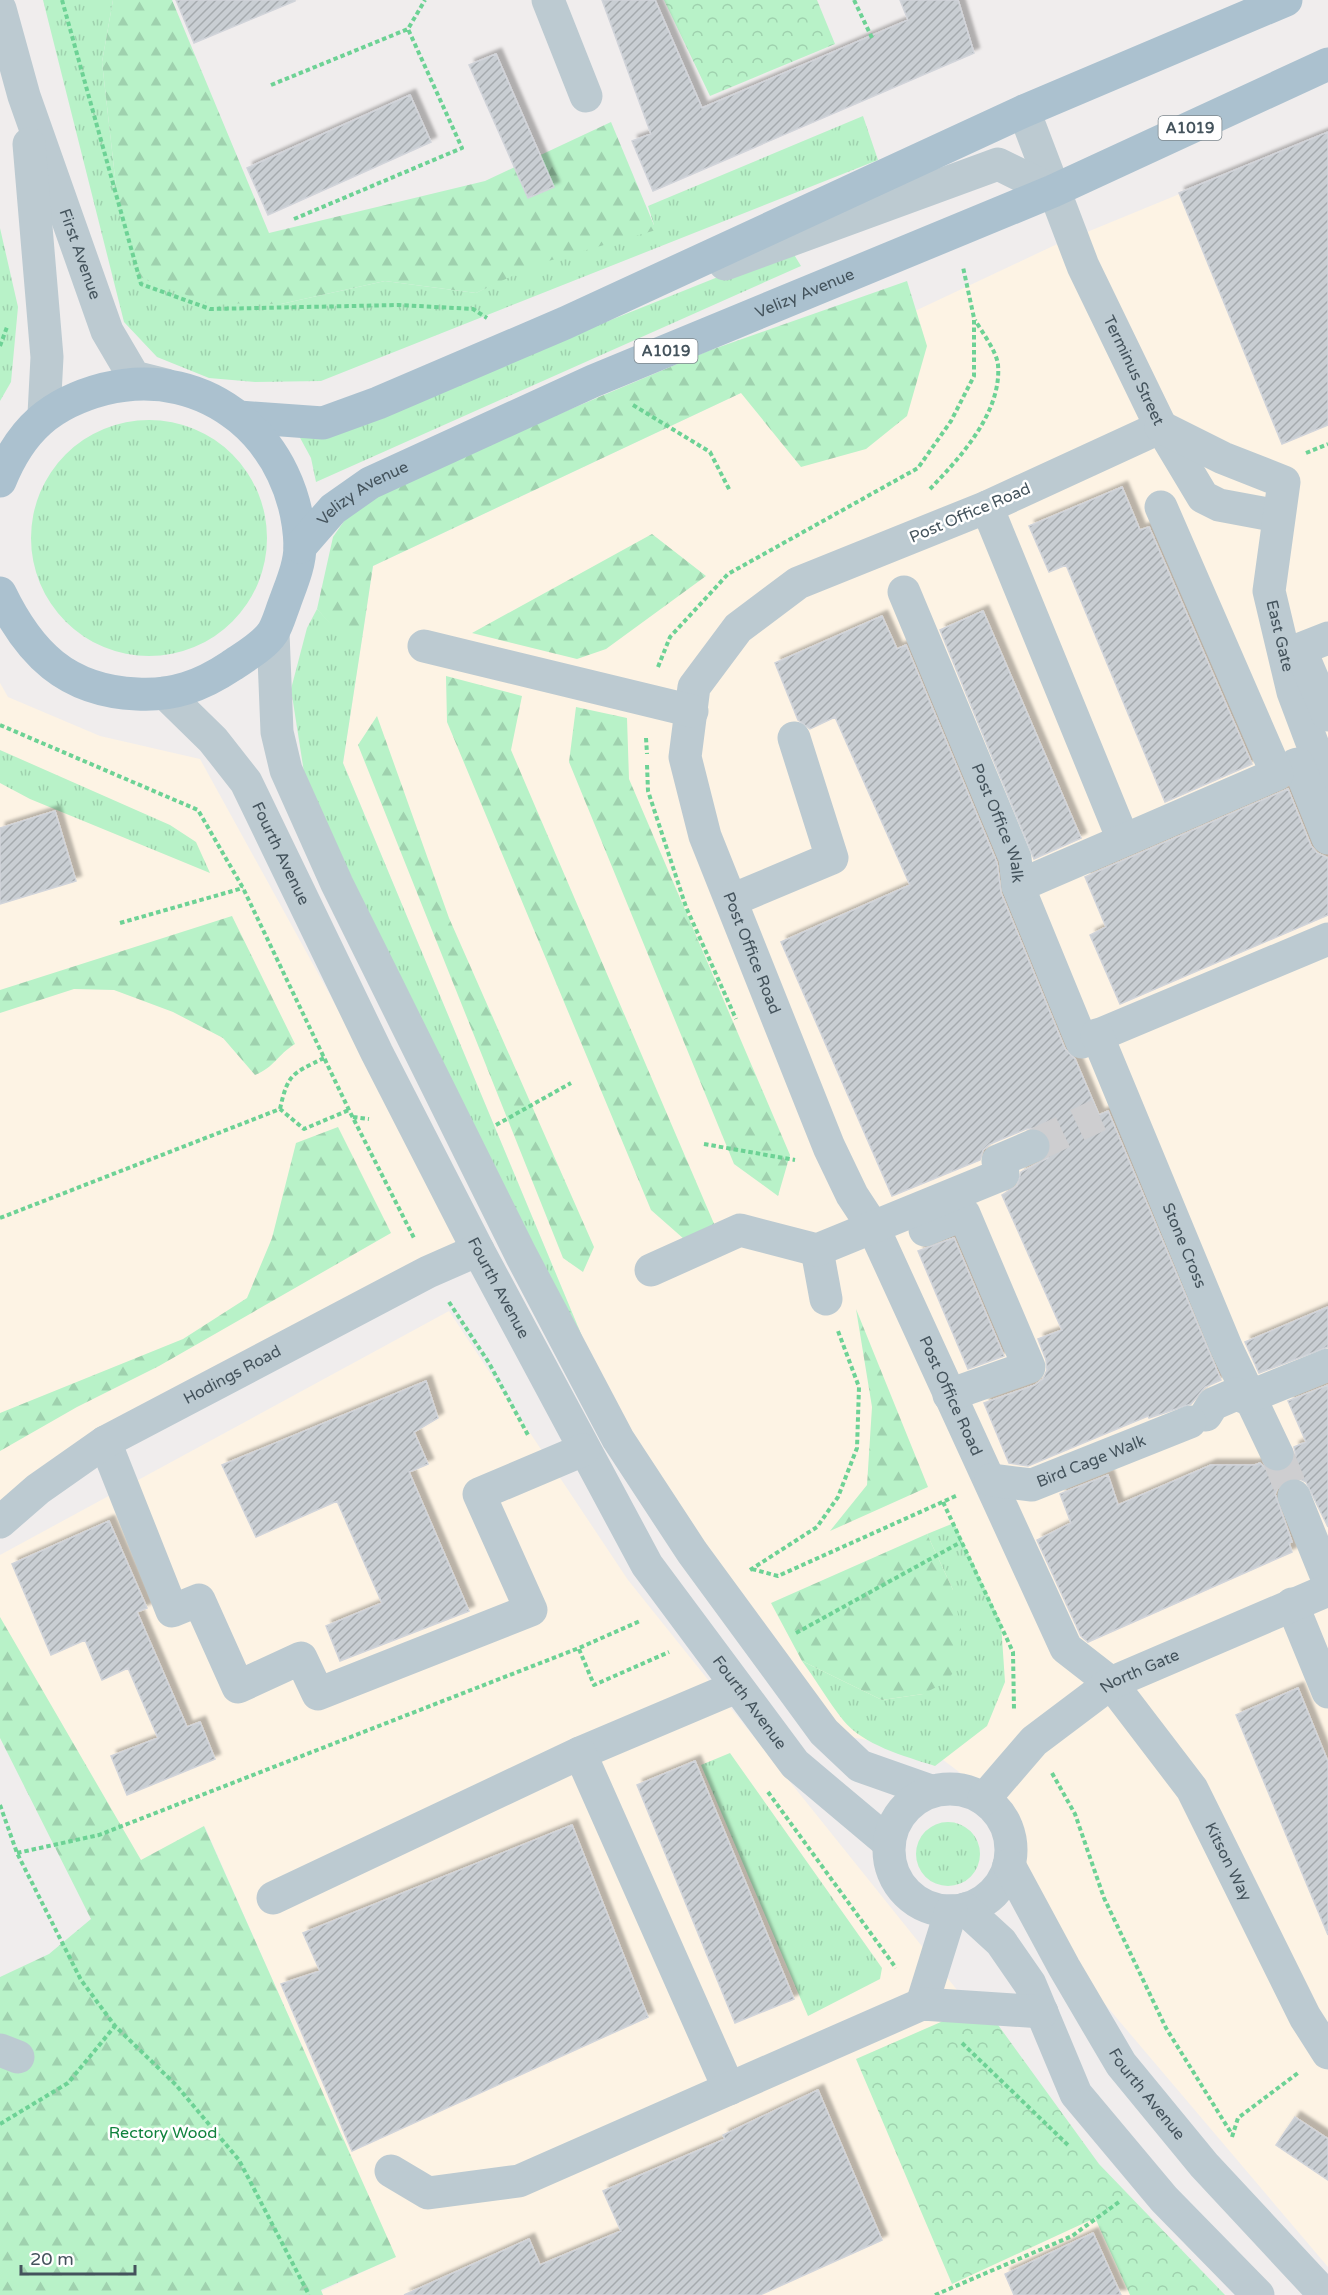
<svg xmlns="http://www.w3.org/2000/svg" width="1328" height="2295" font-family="'Varela Round',sans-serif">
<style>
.commercial{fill:#fdf3e4}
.grass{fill:url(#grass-tufts)}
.forest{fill:url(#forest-firs)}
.park{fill:url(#park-crowns)}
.building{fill:url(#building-hatch);stroke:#d1d4da;stroke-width:1.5;filter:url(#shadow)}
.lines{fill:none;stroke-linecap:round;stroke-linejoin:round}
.minor-tunnel{stroke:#ceced0;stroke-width:33;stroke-dasharray:33 16;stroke-linecap:butt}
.path{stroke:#6dd295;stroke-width:4;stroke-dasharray:4.5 3;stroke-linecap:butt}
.minor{stroke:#bccad1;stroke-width:33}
.major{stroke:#abc1cf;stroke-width:33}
.labels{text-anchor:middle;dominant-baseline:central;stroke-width:5;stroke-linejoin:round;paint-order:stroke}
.shield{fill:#fff;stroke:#7c878d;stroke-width:1.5}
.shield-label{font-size:15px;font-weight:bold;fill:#44535c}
.street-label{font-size:16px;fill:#44535c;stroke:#fff}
.park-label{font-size:16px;fill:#10833d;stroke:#fff}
</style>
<defs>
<pattern id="grass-tufts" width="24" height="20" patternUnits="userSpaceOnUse" patternTransform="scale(1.5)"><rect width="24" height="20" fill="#b8f2c8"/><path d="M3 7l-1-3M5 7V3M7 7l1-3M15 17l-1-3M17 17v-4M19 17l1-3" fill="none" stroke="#9fd1ae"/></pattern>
<pattern id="forest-firs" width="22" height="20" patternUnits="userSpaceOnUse" patternTransform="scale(1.5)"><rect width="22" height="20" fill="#b8f2c8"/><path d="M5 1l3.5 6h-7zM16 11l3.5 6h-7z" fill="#9fd1ae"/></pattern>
<pattern id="park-crowns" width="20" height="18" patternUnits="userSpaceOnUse" patternTransform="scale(1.5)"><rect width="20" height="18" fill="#b8f2c8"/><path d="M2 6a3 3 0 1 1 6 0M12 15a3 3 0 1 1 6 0" fill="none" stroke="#9fd1ae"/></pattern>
<pattern id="building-hatch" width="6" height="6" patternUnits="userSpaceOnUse" patternTransform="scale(1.5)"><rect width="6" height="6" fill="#c9ced3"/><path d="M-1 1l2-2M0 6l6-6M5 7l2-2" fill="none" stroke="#a5aaae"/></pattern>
<filter id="shadow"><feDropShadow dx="5.5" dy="-5.5" stdDeviation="1.5" flood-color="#0004"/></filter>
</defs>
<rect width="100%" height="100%" fill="#f0eded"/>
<path class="commercial" d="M 1328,133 L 1328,2267 L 1025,1910 L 1012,1812 L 934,1753 L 846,1736 L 684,1530 L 609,1401 L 343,763 L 373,566 L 1053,246 Z
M 0,683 L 8,697 L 100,736 L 200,759 L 363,1055 L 478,1250 L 428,1272 L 0,1522 Z
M 449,1311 L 628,1580 L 1124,2198 L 1207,2295 L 322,2295 L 320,2292 L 395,2257 L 205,1827 L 140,1864 L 0,1618 L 0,1555 Z"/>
<path class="grass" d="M 43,0 L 113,0 L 102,62 L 116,186 L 281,304 L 385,281 L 476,293 L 536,262 L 654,225 L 648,206 L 863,116 L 878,160 L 321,381 L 255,382 L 209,378 L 157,357 L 124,322 Z
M 0,228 L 18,307 L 11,382 L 0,401 Z
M 790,248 L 801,266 L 316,482 L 311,458 L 298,434 L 327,434 Z
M31 538a118 118 0 1 1 236 0a118 118 0 1 1-236 0Z
M 317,609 L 333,626 L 364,626 L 343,763 L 609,1401 L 306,785 L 291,689 L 307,628 Z
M 0,750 L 170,825 L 196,842 L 210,873 L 30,799 L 0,783 Z
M 954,1523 L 1001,1623 L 1005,1682 L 987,1726 L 935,1766 C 904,1756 863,1745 843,1720 C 828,1701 816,1680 802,1661 L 882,1700 L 923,1694 L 953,1590 L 927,1534 Z
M 730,1753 L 882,1968 L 880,1979 L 808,2016 L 701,1765 Z
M916 1854a32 32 0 1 1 64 0a32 32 0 1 1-64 0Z"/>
<path class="forest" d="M 113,0 L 172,0 L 269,233 L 485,181 L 611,122 L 656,230 L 538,264 L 476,293 L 385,281 L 281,304 L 207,303 L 138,276 L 116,186 L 102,62 Z
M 907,281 L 927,346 L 907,416 L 866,449 L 801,467 L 741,393 L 373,566 L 364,626 L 332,626 L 317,609 L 333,537 L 360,498 L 708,351 Z
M 652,534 L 706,576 L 606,649 L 577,659 L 472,633 Z
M 446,676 L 522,696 L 511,750 L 715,1226 L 684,1239 L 651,1210 L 447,722 Z
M 576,707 L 627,718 L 629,779 L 790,1155 L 778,1196 L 734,1164 L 569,762 Z
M 377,716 L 449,918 L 594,1247 L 583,1272 L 563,1258 L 358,745 Z
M 232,916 L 295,1044 C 277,1055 275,1067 255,1075 L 223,1038 L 173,1012 L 114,990 L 74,989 L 0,1013 L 0,990 Z
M 338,1127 L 391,1233 L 159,1366 L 77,1407 L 0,1451 L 0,1413 L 183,1339 L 247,1298 L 272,1238 L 296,1143 Z
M 856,1309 L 928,1487 L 830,1531 L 867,1485 L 872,1407 Z
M 927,1534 L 953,1590 L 962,1634 L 958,1666 L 946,1682 L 923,1694 L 882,1700 L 802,1661 L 771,1603 Z
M 0,1617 L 141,1860 L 204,1826 L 396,2257 L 321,2290 L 323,2295 L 0,2295 L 0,1977 L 49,1954 L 91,1919 L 0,1738 Z"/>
<path class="park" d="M 664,0 L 817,0 L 835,44 L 710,96 Z
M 950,2018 L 993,2018 L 1099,2164 L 1225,2295 L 1130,2295 L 1095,2218 L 952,2284 L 856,2059 Z"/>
<path class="building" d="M 176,0 L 295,0 L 295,1 L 194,43 Z
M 602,0 L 655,0 L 702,108 L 908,20 L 900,0 L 958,0 L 974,53 L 653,191 L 632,141 L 651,134 Z
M 496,54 L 554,187 L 528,198 L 469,65 Z
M 410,95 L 431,142 L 268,215 L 247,168 Z
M 1328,132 L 1328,425 L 1282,444 L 1179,193 Z
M 1122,487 L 1140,530 L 1149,527 L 1252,764 L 1165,802 L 1066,565 L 1049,572 L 1029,526 Z
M 983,611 L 1081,838 L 1034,859 L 940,630 Z
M 882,616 L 897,649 L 906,645 L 997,863 L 1001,893 L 1065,1049 L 1075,1059 L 1099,1115 L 1108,1111 L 1221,1380 L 1205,1387 L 1191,1404 L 1149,1418 L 1148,1416 L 1028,1466 L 1009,1463 L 984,1403 L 1035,1385 L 1043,1379 L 1047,1370 L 1046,1360 L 1038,1339 L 1062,1330 L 1002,1195 L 1017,1186 L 1021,1172 L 1048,1158 L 1051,1149 L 1050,1138 L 1045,1131 L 1036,1128 L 1026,1129 L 990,1144 L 983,1150 L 980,1160 L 892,1196 L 781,942 L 910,885 L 835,717 L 810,729 L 798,720 L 775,663 Z
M 1288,789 L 1311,846 L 1317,853 L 1328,858 L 1328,915 L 1120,1004 L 1090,935 L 1106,927 L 1085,877 Z
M 55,811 L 76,881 L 0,904 L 0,828 Z
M 954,1238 L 1004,1356 L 968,1369 L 918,1251 Z
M 1328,1307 L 1328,1347 L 1259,1373 L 1245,1342 Z
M 426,1381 L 438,1418 L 414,1432 L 428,1464 L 409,1472 L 469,1611 L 340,1661 L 326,1626 L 382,1603 L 337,1501 L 256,1537 L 222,1465 Z
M 1328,1385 L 1328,1527 L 1306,1482 L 1296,1477 L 1286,1479 L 1279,1485 L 1275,1494 L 1292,1542 L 1289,1543 L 1292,1552 L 1088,1642 L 1081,1636 L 1037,1540 L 1071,1523 L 1060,1494 L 1108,1475 L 1118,1505 L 1211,1465 L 1255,1465 L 1260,1463 L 1266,1469 L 1275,1473 L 1285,1471 L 1293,1464 L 1296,1456 L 1294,1447 L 1306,1442 L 1288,1401 Z
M 109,1521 L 147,1608 L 137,1612 L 187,1727 L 200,1722 L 215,1759 L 127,1795 L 111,1756 L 158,1738 L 128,1668 L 102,1680 L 85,1640 L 51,1655 L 12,1564 Z
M 1298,1688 L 1328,1762 L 1328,1935 L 1236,1715 Z
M 695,1761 L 794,1999 L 735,2023 L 637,1785 Z
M 572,1825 L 648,2017 L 352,2151 L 281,1984 L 320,1971 L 303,1933 Z
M 818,2090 L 882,2240 L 760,2295 L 404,2295 L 529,2239 L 540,2265 L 621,2231 L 603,2191 L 725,2139 L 723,2135 Z
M 1295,2117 L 1328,2139 L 1328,2180 L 1276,2145 Z
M 1093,2233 L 1121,2295 L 1014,2295 L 1005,2274 Z"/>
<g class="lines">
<path class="minor-tunnel" d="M 1033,1146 L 1099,1115
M 1277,1454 L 1294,1496"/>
<path class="path" d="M 62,0 L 141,284 L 210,309 L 399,305 L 473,309 L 487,318
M 854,0 L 873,40
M 271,85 L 408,29
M 294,219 L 462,148 L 408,29 L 425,0
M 0,346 L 7,327
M 633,405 L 710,452 L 730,491
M 1306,453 L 1328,444
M 930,489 C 960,458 1002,412 998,365 C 997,352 982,332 975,320
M 658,667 L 670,637 L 728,574 L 918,468 L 951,421 L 974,376 L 974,318 L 963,267
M 0,725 L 198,810 L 243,888 L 349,1110 L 414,1238
M 646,738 L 647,754
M 647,765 L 648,791 L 686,907 L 736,1019
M 120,923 L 243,888
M 280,1109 C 288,1073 292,1074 324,1058
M 353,1117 L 369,1119
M 496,1125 L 571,1083
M 704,1144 L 795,1160
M 0,1218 L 280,1109 L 304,1129 L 349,1110
M 449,1302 L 489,1363 L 528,1435
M 943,1502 L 1013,1652 L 1014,1710
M 752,1569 L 778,1576 L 958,1495
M 750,1570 L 817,1527 L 838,1497 L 857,1448 L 859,1387 L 838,1331
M 796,1633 L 961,1542
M 579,1649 L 594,1685 L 669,1652
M 1052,1773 L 1075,1814 L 1104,1898 L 1166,2028 L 1233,2136
M 768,1792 L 896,1968
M 0,1805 L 17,1853 L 81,1980 L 115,2026 L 176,2085 L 239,2160 L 309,2295
M 17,1853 L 99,1835 L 579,1648 L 640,1621
M 962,2043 L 1069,2146
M 0,2124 L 68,2083 L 115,2026
M 1232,2137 L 1238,2118 L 1298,2073
M 935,2295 L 1072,2236 L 1119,2202"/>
<g class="minor">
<path d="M 548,0 L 586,96"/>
<path id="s1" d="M 0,9 L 24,96 L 107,331 L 134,377 L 166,385"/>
<path id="s2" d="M 1024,111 L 1083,266 L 1161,427 L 1203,497 L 1219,505 L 1278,516"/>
<path d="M 29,144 L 47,357 L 44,414"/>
<path d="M 725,264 L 998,164 L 1053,191"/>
<path id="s3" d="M 1161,427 L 987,507 L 798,583 L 738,628 L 694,687 L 685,757 L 705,836 L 829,1147 L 852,1195 L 873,1227 L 1066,1648 L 1111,1683 L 1192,1789 L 1305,2017 L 1328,2053"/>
<path id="s4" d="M 1161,427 L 1223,458 L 1284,482 L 1269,591 L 1293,692 L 1328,785"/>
<path d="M 987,507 L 1120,832"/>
<path id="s5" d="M 904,592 L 1015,858 L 1018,886 L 1082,1042 L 1328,939"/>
<path d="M 273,633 L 277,732 L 286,770 L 337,884 L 521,1255 L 618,1439 L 692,1552 L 824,1732 L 860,1766 L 931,1791"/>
<path d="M 1328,638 L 1300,649 L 1328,715"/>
<path d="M 424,646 L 692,711"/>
<path id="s6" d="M 165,693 L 213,740 L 246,782 L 377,1053 L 478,1250 L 647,1565 L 795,1764 L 889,1843"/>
<path d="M 1295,765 L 1298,764 L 1328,838"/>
<path d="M 1018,886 L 1277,774 L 1161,507"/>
<path d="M 732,900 L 832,858 L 794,738"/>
<path id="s7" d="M 1097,1035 L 1227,1349 L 1277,1454"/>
<path d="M 925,1230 L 964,1214 L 1029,1367 L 949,1395"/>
<path d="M 817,1250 L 826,1299"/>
<path d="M 651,1270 L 740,1230 L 817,1250 L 1003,1174 L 998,1161 L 1033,1146"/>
<path d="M 1206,1415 L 1213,1404 L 1236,1394 L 1246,1398 L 1328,1365"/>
<path d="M 105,1442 L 172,1611 L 199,1600 L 238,1687 L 301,1658 L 318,1694 L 531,1610 L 479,1494 L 583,1450"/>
<path id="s8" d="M 991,1480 L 1032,1485 L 1190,1422"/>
<path d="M 1294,1496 L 1328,1580"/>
<path id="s9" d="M 0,1522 L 38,1489 L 105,1442 L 428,1272 L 478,1250"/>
<path d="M 1292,1604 L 1328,1692"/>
<path d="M 580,1753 L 736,1687"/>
<circle cx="950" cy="1850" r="61"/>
<path id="s10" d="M 984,1799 L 1034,1741 L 1111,1683 L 1328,1590"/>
<path id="s11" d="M 1009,1865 L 1064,1967 L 1121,2064 L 1204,2165 L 1325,2295"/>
<path d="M 273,1898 L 580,1753 L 729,2089"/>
<path d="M 965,1909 L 1001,1942 L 1030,1984 L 1076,2094 L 1164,2199 L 1258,2295"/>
<path d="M 922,2004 L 951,1911"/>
<path d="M 0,2050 L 18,2057"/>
<path d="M 391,2171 L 428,2193 L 519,2181 L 922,2004 L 1042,2012"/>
</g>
<g class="major">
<path d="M 239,417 L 323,423 L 378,403 L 565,323 L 1024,111 L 1286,0"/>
<path d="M 0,481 C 21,429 51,403 104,389 C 208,363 297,441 300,546 C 300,565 291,585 285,602 C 281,612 278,624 273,632 C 264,646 244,657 231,666 C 201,686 173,696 137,694 C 66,691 29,653 0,593"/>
<path id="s12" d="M 300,547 L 333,509 L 370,483 L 593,381 L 1053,191 L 1328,64"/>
</g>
</g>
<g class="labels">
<g class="shield">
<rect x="1158.5" y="116" width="63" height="24" rx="4.5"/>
<rect x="634.5" y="339" width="63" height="24" rx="4.5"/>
</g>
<g class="shield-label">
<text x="1190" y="128">A1019</text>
<text x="666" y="351">A1019</text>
</g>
<g class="street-label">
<text stroke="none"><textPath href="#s1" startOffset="258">First Avenue</textPath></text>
<text stroke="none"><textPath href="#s12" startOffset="570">Velizy Avenue</textPath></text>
<text stroke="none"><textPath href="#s2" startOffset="282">Terminus Street</textPath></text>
<text stroke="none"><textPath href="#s12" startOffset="84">Velizy Avenue</textPath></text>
<text transform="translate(970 513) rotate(-23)">Post Office Road</text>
<text stroke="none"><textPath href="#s4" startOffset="291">East Gate</textPath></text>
<text stroke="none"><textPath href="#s5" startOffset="250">Post Office Walk</textPath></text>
<text stroke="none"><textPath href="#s6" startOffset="200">Fourth Avenue</textPath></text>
<text stroke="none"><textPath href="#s3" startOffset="822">Post Office Road</textPath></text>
<text stroke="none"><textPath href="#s7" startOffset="228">Stone Cross</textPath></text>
<text stroke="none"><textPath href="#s6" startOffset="686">Fourth Avenue</textPath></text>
<text stroke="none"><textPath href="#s9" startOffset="276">Hodings Road</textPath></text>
<text stroke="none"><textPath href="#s3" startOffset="1308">Post Office Road</textPath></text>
<text stroke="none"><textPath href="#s8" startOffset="105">Bird Cage Walk</textPath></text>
<text stroke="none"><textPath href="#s10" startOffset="204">North Gate</textPath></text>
<text stroke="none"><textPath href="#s6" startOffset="1172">Fourth Avenue</textPath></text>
<text stroke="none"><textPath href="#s3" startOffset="1857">Kitson Way</textPath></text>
<text stroke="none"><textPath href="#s11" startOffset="268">Fourth Avenue</textPath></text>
</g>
<g class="park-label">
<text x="163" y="2133">Rectory Wood</text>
</g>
</g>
<path d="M21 2265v9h114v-9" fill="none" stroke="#44535c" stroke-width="3"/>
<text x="30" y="2265" font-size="18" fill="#44535c" stroke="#ffffff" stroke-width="4.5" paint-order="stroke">20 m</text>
</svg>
